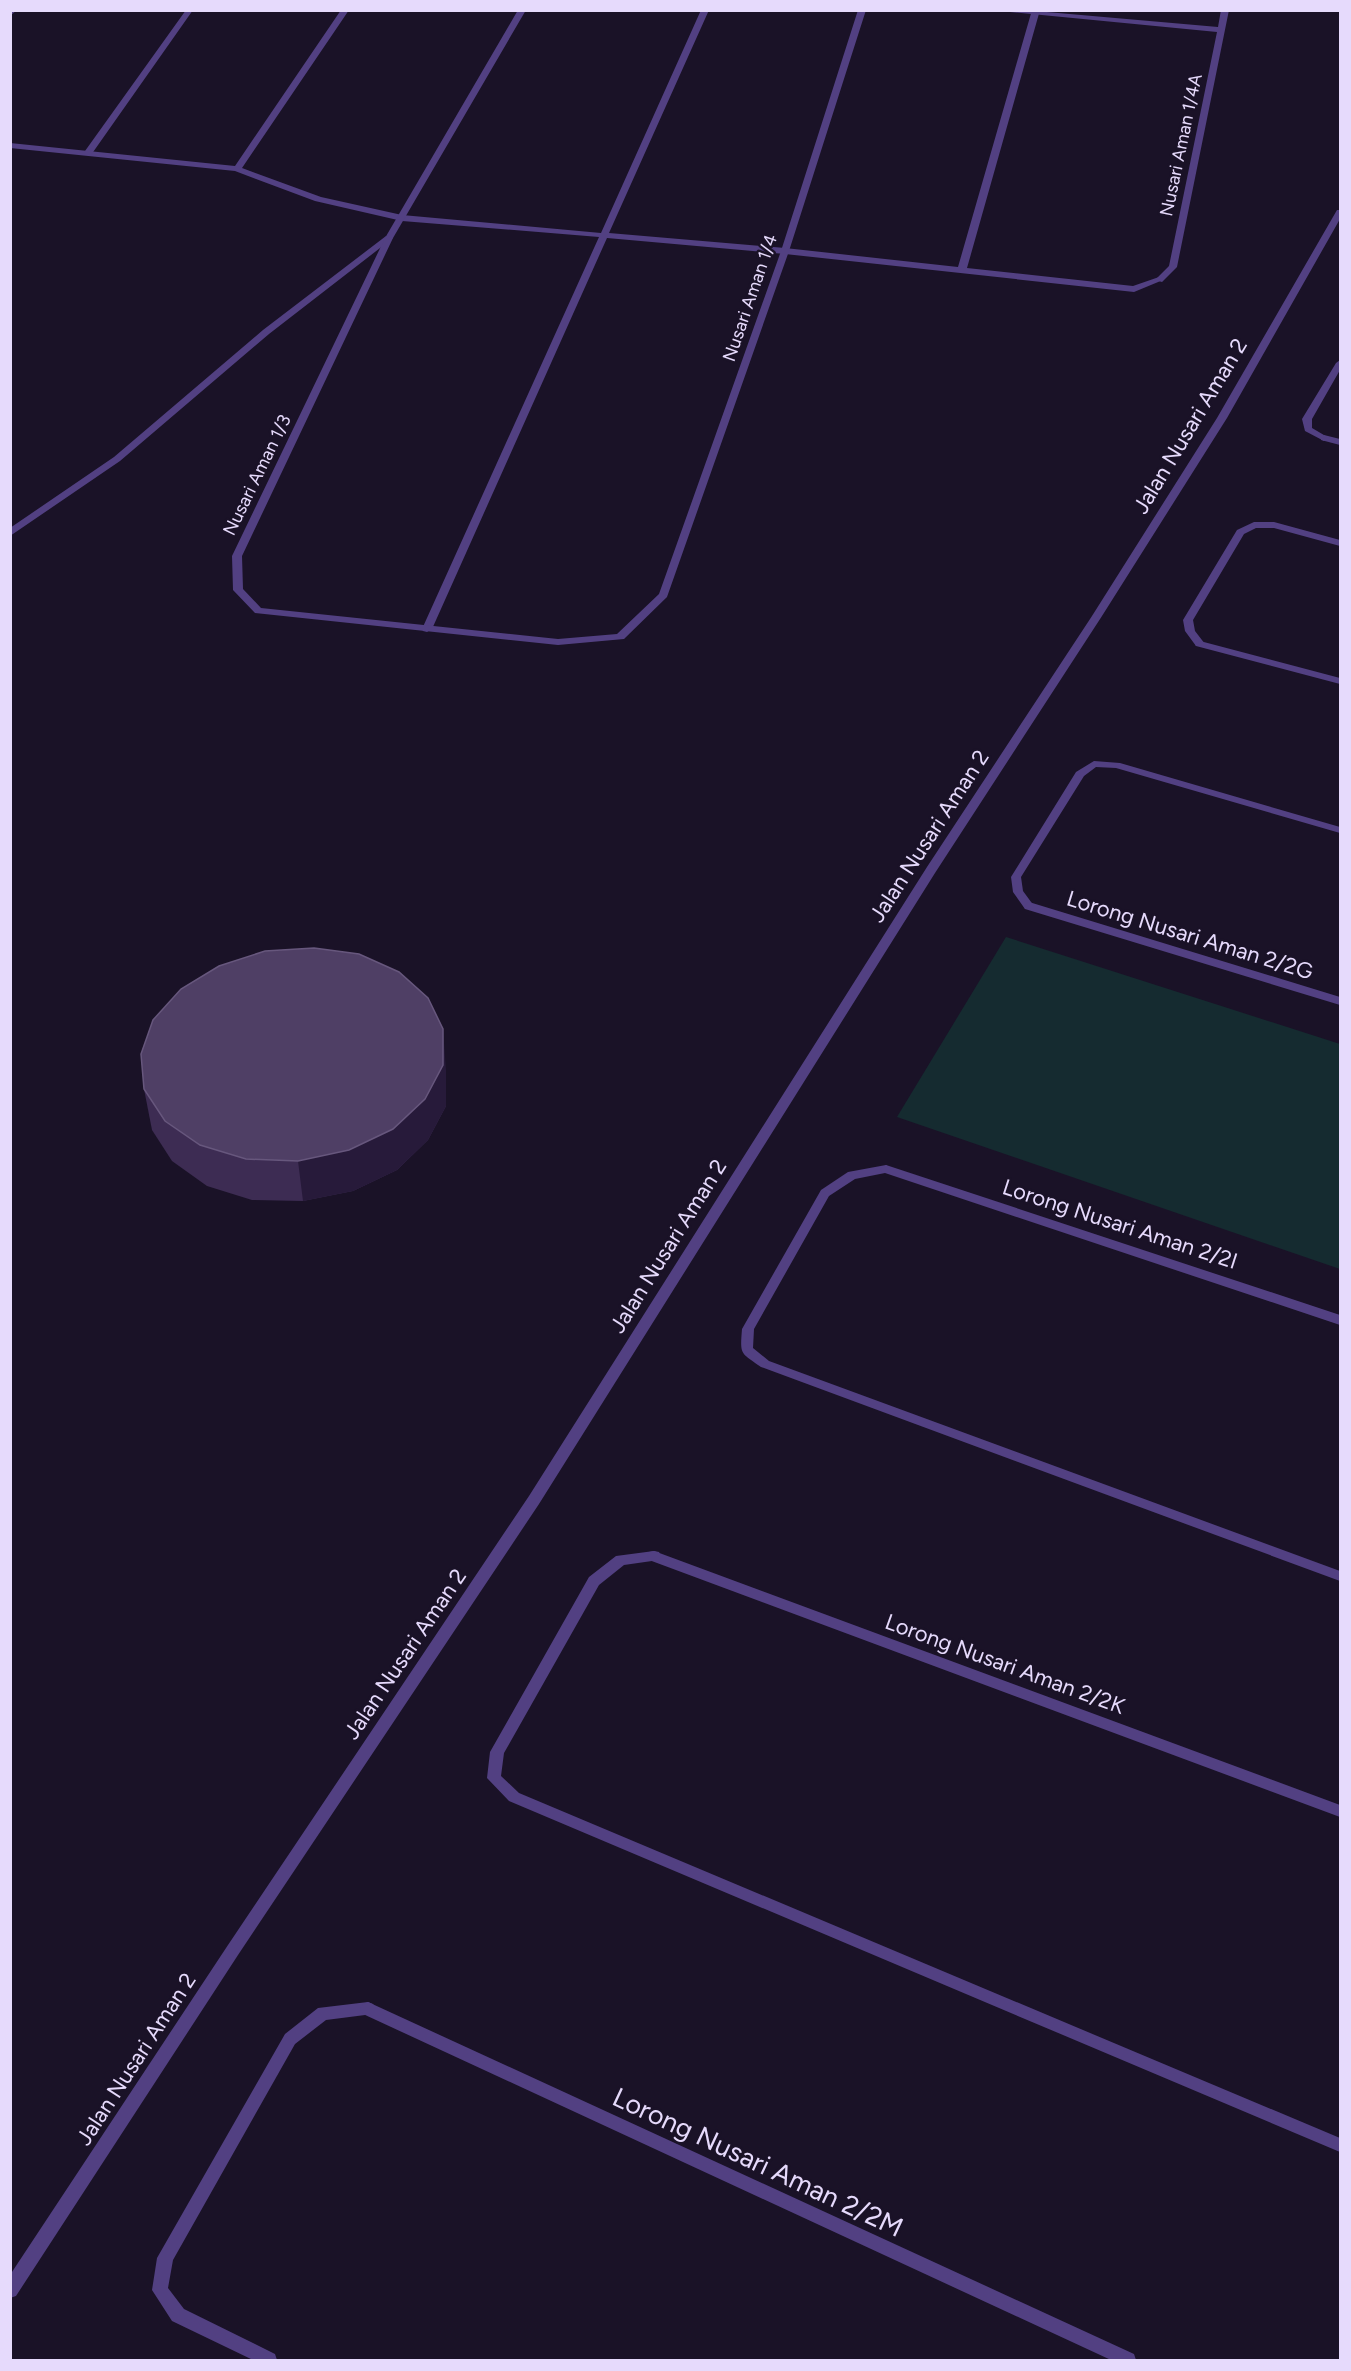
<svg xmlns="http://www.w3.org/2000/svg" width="1351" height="2371" font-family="Figtree,sans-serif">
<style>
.green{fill:#152b30}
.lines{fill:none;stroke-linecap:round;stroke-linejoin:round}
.service{fill:#524082;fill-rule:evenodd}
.minor{fill:#524082;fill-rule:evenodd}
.wall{fill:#3d2c53}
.shaded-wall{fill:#271a3a}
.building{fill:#4f3f65;stroke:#67577d;stroke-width:1.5}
.labels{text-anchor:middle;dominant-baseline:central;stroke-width:5;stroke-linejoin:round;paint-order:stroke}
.far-street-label{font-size:18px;fill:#e6dafc;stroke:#1a1227}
.street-label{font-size:22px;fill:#e6dafc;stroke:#1a1227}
.near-street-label{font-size:27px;fill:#e6dafc;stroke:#1a1227}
</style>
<rect width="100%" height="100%" fill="#1a1227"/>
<path class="green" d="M 1006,937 L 1340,1044 L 1340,1269 L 897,1117 Z"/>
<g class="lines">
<path class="service" d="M 10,10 L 17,10 L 10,16 Z
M 341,10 L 349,10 L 242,168 L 321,197 L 402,215 L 601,233 L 701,10 L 709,10 L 609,233 L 785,248 L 958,267 L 1032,10 L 1040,10 L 967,268 L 1133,286 L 1159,277 L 1163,280 L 1134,292 L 785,254 L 607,238 L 432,629 L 427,632 L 423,631 L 422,629 L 599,237 L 402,221 L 315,201 L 235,171 L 10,148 L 10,143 L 235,166 Z
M 386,236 L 393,238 L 269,334 L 120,461 L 10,536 L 10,528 L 114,457 L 263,330 Z
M 1340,360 L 1340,370 L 1312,419 L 1312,428 L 1329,438 L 1324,441 L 1305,431 L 1302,419 L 1336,363 Z
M 1254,522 L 1274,522 L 1340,540 L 1340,546 L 1274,528 L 1256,528 L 1244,534 L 1193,620 L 1195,631 L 1205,644 L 1204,646 L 1196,646 L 1185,631 L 1183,620 L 1237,530 Z
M 1094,761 L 1120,763 L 1340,827 L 1340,833 L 1116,768 L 1096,767 L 1084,776 L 1021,877 L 1023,891 L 1034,906 L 1033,909 L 1025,909 L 1013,892 L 1011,877 L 1076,772 Z
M 886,1165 L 892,1169 L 890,1172 L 855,1179 L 829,1196 L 754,1329 L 753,1348 L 769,1361 L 1340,1571 L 1340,1581 L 761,1367 C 740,1352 740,1355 742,1329 L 821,1190 L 848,1172 Z
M 654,1551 L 659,1552 L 661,1556 L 659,1560 L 624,1565 L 599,1585 L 504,1753 L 501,1776 L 519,1793 L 1340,2138 L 1340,2152 L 509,1801 L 487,1778 L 490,1752 L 589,1577 L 616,1556 Z
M 368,2002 L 373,2004 L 376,2009 L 373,2014 L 326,2020 L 295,2044 L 173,2260 L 168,2288 L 184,2309 L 275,2354 L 277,2360 L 253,2360 L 172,2321 L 152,2290 L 157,2258 L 285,2034 L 318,2008 Z"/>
<path class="minor" d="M 186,10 L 193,10 L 91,155 L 85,155 L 85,151 Z
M 518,10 L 526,10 L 393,238 L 242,556 L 243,589 L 261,608 L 558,639 L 617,634 L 659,594 L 781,251 L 858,10 L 866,10 L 789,251 L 667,597 L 624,639 L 558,645 L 255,613 L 233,590 L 232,556 L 385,238 Z
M 989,10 L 1024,10 L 1218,27 L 1221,10 L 1229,10 L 1177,267 L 1162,282 L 1155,280 L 1169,266 L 1217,32 Z
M 1337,210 L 1340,210 L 1340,219 L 1227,418 L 1102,616 L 935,873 L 539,1504 L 238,1955 L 16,2296 L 10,2298 L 10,2275 L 228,1945 L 529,1496 L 927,867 L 1092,616 L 1217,418 Z
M 1324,435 L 1340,439 L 1340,445 L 1321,440 L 1321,436 Z
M 1200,641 L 1340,678 L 1340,684 L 1196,646 L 1195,644 Z
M 1029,902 L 1340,997 L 1340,1005 L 1025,909 L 1024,906 Z
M 886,1165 L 1340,1315 L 1340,1325 L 882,1172 L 880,1169 Z
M 654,1551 L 1340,1805 L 1340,1817 L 649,1560 L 647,1556 L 649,1552 Z
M 368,2002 L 1134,2354 L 1136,2360 L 1111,2360 L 363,2014 L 360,2009 L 363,2004 Z"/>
</g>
<path class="wall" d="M 446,1070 L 446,1106 L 428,1140 L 397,1170 L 353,1191 L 303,1201 L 252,1200 L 207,1186 L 172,1161 L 152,1130 L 144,1089 Z"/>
<path class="shaded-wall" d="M 443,1029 L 446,1070 L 446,1106 L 428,1140 L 397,1170 L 353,1191 L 303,1201 L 298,1161 Z"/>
<path class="building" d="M 314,948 L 359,954 L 399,972 L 428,998 L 443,1029 L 443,1065 L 425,1099 L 393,1129 L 349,1150 L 298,1161 L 246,1159 L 200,1145 L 165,1121 L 144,1089 L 141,1054 L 153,1020 L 181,989 L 219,966 L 265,951 Z"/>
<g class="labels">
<g class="far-street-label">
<text transform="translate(1181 145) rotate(-78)">Nusari Aman 1/4A</text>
<text transform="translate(750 298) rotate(-71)">Nusari Aman 1/4</text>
<text transform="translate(257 475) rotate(-64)">Nusari Aman 1/3</text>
</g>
<g class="street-label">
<text transform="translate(1190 426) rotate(-59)">Jalan Nusari Aman 2</text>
<text transform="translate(929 836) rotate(-57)">Jalan Nusari Aman 2</text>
<text transform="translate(1190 935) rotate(17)">Lorong Nusari Aman 2/2G</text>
<text transform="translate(1120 1224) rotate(18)">Lorong Nusari Aman 2/2I</text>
<text transform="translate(668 1246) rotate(-58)">Jalan Nusari Aman 2</text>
<text transform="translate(405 1654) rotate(-56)">Jalan Nusari Aman 2</text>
<text transform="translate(1005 1664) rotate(20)">Lorong Nusari Aman 2/2K</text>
<text transform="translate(136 2059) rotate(-57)">Jalan Nusari Aman 2</text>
</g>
<g class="near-street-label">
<text transform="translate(758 2162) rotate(25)">Lorong Nusari Aman 2/2M</text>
</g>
</g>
<rect width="1351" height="2371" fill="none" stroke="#e6dafc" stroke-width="24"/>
</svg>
